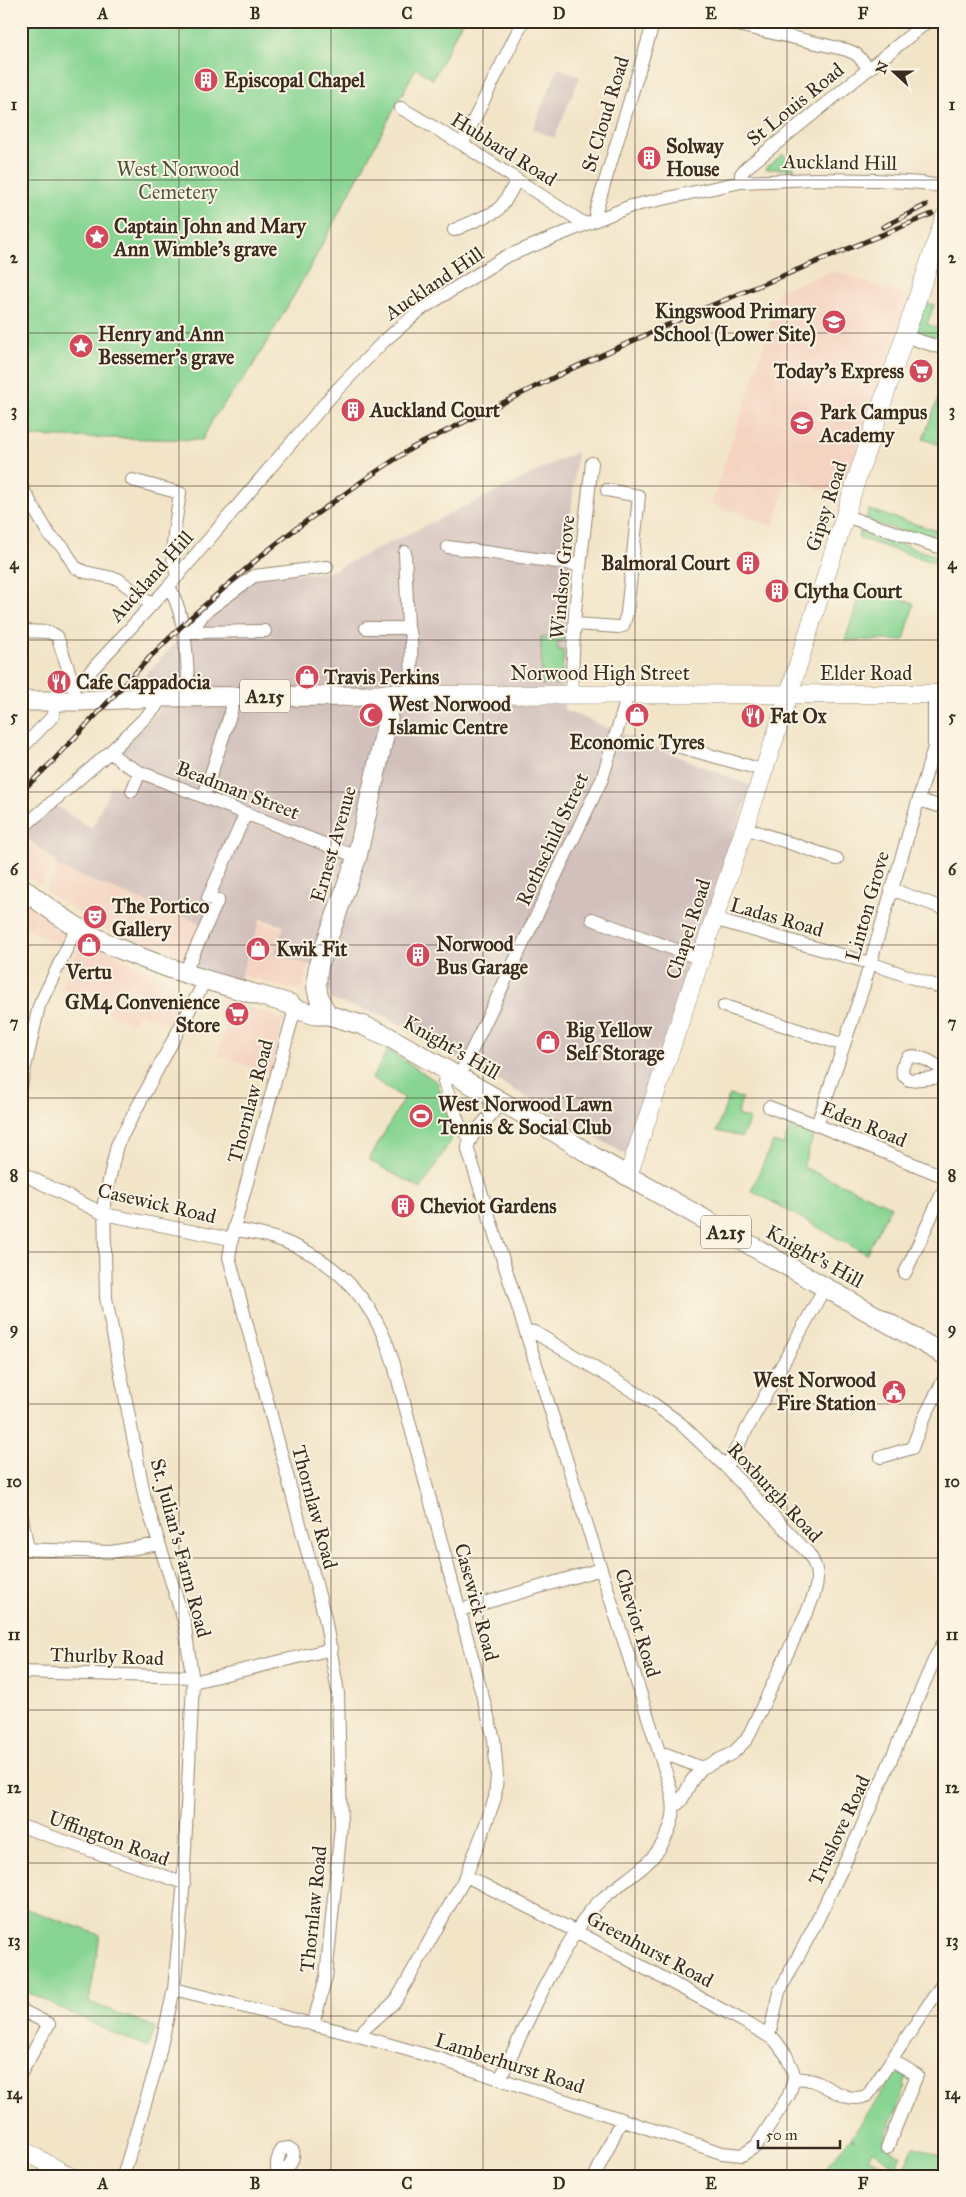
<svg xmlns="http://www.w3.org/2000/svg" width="966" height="2197" font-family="'IM FELL Great Primer',serif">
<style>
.built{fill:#f5d3c1}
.industrial{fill:#d1c0bc}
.green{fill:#88d593;stroke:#628058}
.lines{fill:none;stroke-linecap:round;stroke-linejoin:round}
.street-casing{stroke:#968772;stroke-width:14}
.secondary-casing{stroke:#968772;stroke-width:19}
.primary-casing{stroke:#968772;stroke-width:21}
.street{stroke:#fff;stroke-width:12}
.secondary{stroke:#fff;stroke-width:18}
.primary{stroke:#fff;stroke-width:19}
.rail-casing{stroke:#3b2a1e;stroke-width:5}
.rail{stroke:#fcf5e5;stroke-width:3;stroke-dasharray:9;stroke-linecap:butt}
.grid{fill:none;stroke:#3b2a1e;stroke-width:1;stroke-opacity:0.55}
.labels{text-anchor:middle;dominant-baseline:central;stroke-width:4;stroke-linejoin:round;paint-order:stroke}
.shield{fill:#fcf5e5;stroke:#75675a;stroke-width:1}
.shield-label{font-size:19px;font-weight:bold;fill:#3b2a1e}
.poi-label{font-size:20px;font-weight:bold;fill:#3b2a1e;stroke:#fcf5e5;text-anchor:start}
.street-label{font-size:20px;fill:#3b2a1e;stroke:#fcf5e5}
.park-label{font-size:20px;fill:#4e553b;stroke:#fcf5e5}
.neatline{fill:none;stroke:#3b2a1e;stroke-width:2}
.grid-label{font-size:16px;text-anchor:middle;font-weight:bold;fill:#3b2a1e}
</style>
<rect width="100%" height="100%" fill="#fcf5e5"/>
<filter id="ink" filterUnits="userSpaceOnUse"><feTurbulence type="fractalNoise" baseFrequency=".02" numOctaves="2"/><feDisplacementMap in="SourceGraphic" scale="10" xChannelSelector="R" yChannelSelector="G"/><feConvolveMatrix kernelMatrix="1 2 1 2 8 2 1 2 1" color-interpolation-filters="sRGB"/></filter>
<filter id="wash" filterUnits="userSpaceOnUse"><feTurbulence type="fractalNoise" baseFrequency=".0096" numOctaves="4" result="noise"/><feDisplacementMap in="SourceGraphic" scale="20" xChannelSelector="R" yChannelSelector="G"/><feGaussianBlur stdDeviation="1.12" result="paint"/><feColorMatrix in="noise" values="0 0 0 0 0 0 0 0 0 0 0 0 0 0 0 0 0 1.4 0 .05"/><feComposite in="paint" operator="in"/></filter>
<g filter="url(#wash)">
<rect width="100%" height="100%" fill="#f2e4c7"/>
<path class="built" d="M 834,271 L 907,296 L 843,496 L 788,479 L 773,526 L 711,504 L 764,346 L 779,290 Z
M 21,838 L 53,863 L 40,885 L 21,872 Z
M 59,867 L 96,884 L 200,923 L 182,963 L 133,943 L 104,929 L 45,891 Z
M 21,898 L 65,931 L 58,945 L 21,925 Z
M 254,921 L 282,928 L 275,952 L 309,964 L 302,988 L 293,990 L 240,975 Z
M 83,938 L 189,992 L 169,1025 L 139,1012 L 131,1024 L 61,988 Z
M 21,999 L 28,1002 L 21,1035 Z
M 233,1004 L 284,1019 L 270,1073 L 218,1055 Z"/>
<path class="industrial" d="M 558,68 L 580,77 L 554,138 L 533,129 Z
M 577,452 L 570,521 L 575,522 L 565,621 L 561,684 L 564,710 L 751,786 L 627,1155 L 387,1017 L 331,1000 L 324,970 L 274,954 L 284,926 L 260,919 L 239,981 L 191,966 L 207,926 L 59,868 L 52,859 L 21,834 L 53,804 L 92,829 L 111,786 L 129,791 L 139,763 L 119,750 L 159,711 L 170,685 L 136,685 L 232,582 L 254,576 L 330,572 Z"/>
<path class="green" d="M 21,21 L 462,21 L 433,79 L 416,68 L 307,273 L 251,369 L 214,417 L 202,440 L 21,436 Z
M 783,154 L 795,169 L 766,169 L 766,168 Z
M 945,246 L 945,274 L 944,276 L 935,274 Z
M 926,302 L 934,305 L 927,324 L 942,329 L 938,339 L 916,332 Z
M 938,399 L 945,401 L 945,447 L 923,439 Z
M 869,510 L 945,533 L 945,545 L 865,520 Z
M 860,530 L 945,559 L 945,566 L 858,538 Z
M 865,583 L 914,604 L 904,640 L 845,640 Z
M 541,637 L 565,637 L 564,642 L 558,641 L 557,650 L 564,651 L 561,684 L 542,685 Z
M 388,1050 L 437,1082 L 454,1135 L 421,1189 L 369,1160 L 404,1098 L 372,1078 Z
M 729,1095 L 742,1098 L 737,1115 L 750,1119 L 742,1137 L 717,1131 Z
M 794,1119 L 816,1129 L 803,1167 L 891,1206 L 866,1254 L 751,1190 L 773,1142 L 783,1145 Z
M 21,1907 L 100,1935 L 89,2002 L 155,2027 L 149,2047 L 117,2035 L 21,1989 Z
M 896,2072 L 907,2077 L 904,2084 L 906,2086 L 882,2145 L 901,2155 L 896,2167 L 872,2150 L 868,2158 L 899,2176 L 826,2176 L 822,2172 L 850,2138 L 855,2140 L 851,2137 Z
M 914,2146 L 944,2158 L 936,2176 L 922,2176 L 904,2168 Z"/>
</g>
<g filter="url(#ink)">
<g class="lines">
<defs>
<path id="street" d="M 720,21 L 847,50 L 856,54 L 869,68
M 401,108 L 462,144 L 585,224
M 462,144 L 523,21
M 741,182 L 741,174 L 746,168 L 928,21
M 597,219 L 596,211 L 654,21
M 454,230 L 497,211 L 505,201 L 517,180
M 904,336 L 945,349
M 132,480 L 180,493 C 177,515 167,558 178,576
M 21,486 L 50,536 L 63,547 L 75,567 L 85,572 L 118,579 L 152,605
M 845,516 L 945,549
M 448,547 L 580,565
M 405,552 L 408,628 L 411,636 L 412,695
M 169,586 C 187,619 187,660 189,696
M 575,624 L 618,627 L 623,626 L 627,613 L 639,496 L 607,490
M 366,628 L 408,628
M 23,631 L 49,632 L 57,636 L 73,683
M 183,632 L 191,632 L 204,613 L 254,576 L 327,567
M 191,632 L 265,631
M 571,695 L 575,611 L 592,463
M 74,701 L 73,683 L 88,674 L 169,586 L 333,394 L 382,343 L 420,310 L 505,257 L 631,206 L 741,182 L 815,179 L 876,180 L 922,183 L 945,187
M 666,743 L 763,770
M 21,749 L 53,716 L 55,701
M 110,752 L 123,763 L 140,772 L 357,857
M 132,791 L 140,772
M 204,796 L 231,712 L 234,696
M 919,800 L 945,808
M 745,828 L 837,859
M 21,829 L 110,752 L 155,708 L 161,697
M 891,889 L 945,909
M 592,919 L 701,959
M 713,919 L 870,963 L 945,989
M 185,972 L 218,900 L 208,898 L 246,813
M 724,1006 L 844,1045
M 295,1009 L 234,1229 L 229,1257 L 325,1618 L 338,1693 L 341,1826 L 326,1977 L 313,2025
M 448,1071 L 444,1082 L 460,1127 L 471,1139
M 945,1071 C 934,1064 921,1054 908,1057 L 902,1067 L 903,1075 L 909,1080 L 945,1077
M 459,1077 L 602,779 L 628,695
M 21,1085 L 39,1006 L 77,927
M 769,1107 L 817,1125 L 945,1177
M 817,1125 L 863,988 L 934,747 L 934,694
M 21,1173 L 104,1214 L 231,1239
M 234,1229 C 250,1232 267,1235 283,1241 C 340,1262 375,1303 393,1361 L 494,1739 L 497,1776 L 495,1798 L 483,1832 L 466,1876 L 397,1999 C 387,2011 364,2026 359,2036
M 905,1273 L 945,1187
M 527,1331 L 534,1332 L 648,1400 L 680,1423 L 726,1467 L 809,1554 C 821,1572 818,1586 810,1605 L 747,1739 L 733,1753 L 702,1768 L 692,1780 L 681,1801 L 674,1807
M 881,1457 L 912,1448 L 923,1420 L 945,1377
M 726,1467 L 825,1287
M 21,1513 L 28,1549
M 21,1549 L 111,1552 L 159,1544
M 460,1610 L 601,1569
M 21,1672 L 192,1677
M 193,1682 L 332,1649
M 660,1755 L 666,1754 L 702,1768
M 21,1826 L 184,1883
M 174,1989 L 359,2036 L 440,2059 L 722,2153 L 742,2155 L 756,2146 L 789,2095 L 794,2079 L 793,2071 L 786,2055 L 775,2040 L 743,2021 L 583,1935 L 466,1876
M 21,2010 L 49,2024 L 21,2073
M 769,2036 L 779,1992 L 814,1927 L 860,1831 L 935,1658 L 945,1640
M 500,2079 C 526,2025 551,1967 585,1918 C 612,1879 657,1875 672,1821 C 678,1801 666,1775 660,1755 L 468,1150 C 466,1135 493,1117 501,1101
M 794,2079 C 822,2074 842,2108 868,2095 L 945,1980
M 887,2148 L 917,2075 L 892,2060
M 123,2176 L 157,2064 L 174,1989 L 183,1891 L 193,1682 L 184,1621 L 145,1499 L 106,1298 L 104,1203 L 117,1145 L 206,979
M 277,2176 L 277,2162 L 281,2149 L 289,2148 L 293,2151 C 295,2161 287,2168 281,2176
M 595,2176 L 621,2120"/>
<path id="secondary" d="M 368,696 L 390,693 L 412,695 L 945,694
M 628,1176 L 782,716 L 853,490 L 945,216
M 21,2149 L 69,2176"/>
<path id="primary" d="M 21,701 L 80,701 L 161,697 L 368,696 C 382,699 386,704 388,718 L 357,857 L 319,963 C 315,986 315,994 328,1015
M 21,887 C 52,912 85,935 122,950 C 176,973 234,988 290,1004 L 295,1009 L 316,1015 L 328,1015 L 362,1025 L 387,1036 L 558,1134 L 594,1157 L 945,1355"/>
</defs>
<use href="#street" class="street-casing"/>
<use href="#secondary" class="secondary-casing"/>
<use href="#primary" class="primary-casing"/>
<use href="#street" class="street"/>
<use href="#secondary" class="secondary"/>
<use href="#primary" class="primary"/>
<defs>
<path id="rail" d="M 883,227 L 926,205
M 21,792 L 54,760 L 150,657 L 188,620 L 262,555 L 294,530 L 364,480 L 412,448 L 569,370 L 698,311 L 932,214"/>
</defs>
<use href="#rail" class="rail-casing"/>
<use href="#rail" class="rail"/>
</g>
</g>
<path class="grid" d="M 179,21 L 179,2176M 331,21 L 331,2176M 483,21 L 483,2176M 635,21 L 635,2176M 787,21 L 787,2176M 21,180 L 945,180M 21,333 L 945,333M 21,486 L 945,486M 21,640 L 945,640M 21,792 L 945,792M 21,945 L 945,945M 21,1098 L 945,1098M 21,1252 L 945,1252M 21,1404 L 945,1404M 21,1558 L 945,1558M 21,1710 L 945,1710M 21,1863 L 945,1863M 21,2016 L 945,2016"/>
<defs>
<symbol id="building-disc" viewBox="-11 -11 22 22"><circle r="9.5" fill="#d1495b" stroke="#fcf5e5"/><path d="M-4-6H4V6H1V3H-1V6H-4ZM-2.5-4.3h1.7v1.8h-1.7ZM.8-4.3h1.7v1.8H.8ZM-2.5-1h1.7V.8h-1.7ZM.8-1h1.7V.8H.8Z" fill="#fff"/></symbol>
<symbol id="sight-disc" viewBox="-11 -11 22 22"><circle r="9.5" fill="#d1495b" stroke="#fcf5e5"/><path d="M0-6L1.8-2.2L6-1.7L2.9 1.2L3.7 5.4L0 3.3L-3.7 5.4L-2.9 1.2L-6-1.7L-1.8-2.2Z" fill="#fff"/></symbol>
<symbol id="school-disc" viewBox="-11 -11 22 22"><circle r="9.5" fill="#d1495b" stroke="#fcf5e5"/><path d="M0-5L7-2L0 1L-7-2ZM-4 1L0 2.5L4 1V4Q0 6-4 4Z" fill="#fff"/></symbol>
<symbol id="supermarket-disc" viewBox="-11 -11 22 22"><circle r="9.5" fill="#d1495b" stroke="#fcf5e5"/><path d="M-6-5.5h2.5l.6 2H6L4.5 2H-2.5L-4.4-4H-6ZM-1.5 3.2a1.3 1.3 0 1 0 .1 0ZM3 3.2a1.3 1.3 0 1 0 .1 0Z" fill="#fff"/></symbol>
<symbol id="shop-disc" viewBox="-11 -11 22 22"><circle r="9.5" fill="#d1495b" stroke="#fcf5e5"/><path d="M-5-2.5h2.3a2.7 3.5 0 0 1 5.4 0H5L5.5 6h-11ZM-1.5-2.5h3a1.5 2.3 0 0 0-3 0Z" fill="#fff"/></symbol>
<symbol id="restaurant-disc" viewBox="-11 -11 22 22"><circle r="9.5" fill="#d1495b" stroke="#fcf5e5"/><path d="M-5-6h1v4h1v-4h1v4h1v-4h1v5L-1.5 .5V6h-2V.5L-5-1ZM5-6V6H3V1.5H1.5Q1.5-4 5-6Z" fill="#fff"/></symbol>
<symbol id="mosque-disc" viewBox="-11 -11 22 22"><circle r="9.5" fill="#d1495b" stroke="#fcf5e5"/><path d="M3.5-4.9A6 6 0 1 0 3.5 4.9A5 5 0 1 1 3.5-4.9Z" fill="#fff"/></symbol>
<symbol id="theatre-disc" viewBox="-11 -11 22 22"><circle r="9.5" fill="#d1495b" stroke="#fcf5e5"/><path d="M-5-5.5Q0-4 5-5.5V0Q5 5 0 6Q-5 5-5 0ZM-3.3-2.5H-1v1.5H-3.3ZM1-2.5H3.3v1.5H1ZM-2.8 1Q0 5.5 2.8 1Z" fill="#fff"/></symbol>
<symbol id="stadium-disc" viewBox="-11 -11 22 22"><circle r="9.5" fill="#d1495b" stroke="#fcf5e5"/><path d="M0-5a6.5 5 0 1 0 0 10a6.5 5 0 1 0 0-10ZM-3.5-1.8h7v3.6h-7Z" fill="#fff"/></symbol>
<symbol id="civic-disc" viewBox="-11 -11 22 22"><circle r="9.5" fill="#d1495b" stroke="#fcf5e5"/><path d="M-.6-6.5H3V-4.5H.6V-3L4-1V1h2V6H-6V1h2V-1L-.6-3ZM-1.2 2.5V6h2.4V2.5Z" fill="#fff"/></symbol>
</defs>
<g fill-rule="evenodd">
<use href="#building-disc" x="192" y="66" width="28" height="28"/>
<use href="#building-disc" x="635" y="144" width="28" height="28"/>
<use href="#sight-disc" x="83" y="223" width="28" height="28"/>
<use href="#school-disc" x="820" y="308" width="28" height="28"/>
<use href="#sight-disc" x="67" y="332" width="28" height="28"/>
<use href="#supermarket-disc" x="907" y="357" width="28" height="28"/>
<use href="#building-disc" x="339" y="396" width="28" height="28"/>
<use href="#school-disc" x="788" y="409" width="28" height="28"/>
<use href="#building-disc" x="734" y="549" width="28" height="28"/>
<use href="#building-disc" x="763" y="577" width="28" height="28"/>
<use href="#shop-disc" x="293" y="663" width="28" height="28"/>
<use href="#restaurant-disc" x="45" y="668" width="28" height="28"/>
<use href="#mosque-disc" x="357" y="701" width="28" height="28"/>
<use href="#shop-disc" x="623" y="701" width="28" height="28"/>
<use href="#restaurant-disc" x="739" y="702" width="28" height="28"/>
<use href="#theatre-disc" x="81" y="903" width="28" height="28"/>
<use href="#shop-disc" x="75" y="931" width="28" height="28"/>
<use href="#shop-disc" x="244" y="935" width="28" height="28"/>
<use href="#building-disc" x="404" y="941" width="28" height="28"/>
<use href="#supermarket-disc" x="223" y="1000" width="28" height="28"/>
<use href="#shop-disc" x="534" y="1028" width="28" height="28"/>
<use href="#stadium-disc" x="407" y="1102" width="28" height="28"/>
<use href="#building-disc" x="389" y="1192" width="28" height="28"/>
<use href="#civic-disc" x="880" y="1378" width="28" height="28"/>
</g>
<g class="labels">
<g class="shield">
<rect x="240" y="679.5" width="50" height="33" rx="4"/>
<rect x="701" y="1215.5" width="50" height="33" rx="4"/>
</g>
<g class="shield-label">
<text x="265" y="696">A215</text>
<text x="726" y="1232">A215</text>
</g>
<g class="poi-label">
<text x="224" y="80">Episcopal Chapel</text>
<text x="666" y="146">Solway<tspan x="666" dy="23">House</tspan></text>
<text x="114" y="226">Captain John and Mary<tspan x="114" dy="23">Ann Wimble's grave</tspan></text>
<text x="816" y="311" text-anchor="end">Kingswood Primary<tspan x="816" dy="23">School (Lower Site)</tspan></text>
<text x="98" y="334">Henry and Ann<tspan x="98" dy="23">Bessemer's grave</tspan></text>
<text x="904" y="371" text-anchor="end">Today's Express</text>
<text x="370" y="410">Auckland Court</text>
<text x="820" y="412">Park Campus<tspan x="820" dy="23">Academy</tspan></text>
<text x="730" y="563" text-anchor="end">Balmoral Court</text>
<text x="794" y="591">Clytha Court</text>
<text x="324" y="677">Travis Perkins</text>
<text x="76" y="682">Cafe Cappadocia</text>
<text x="388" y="704">West Norwood<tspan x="388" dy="23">Islamic Centre</tspan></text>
<text x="770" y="716">Fat Ox</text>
<text x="637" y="742" text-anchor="middle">Economic Tyres</text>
<text x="112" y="906">The Portico<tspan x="112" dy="23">Gallery</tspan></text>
<text x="436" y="944">Norwood<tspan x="436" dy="23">Bus Garage</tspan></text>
<text x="276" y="949">Kwik Fit</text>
<text x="89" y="972" text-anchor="middle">Vertu</text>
<text x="220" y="1002" text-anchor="end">GM4 Convenience<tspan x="220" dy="23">Store</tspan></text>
<text x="566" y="1030">Big Yellow<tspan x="566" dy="23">Self Storage</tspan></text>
<text x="438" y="1104">West Norwood Lawn<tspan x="438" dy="23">Tennis &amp; Social Club</tspan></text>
<text x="420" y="1206">Cheviot Gardens</text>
<text x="876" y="1380" text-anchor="end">West Norwood<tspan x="876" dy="23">Fire Station</tspan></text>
</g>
<g class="street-label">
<text transform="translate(795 104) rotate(-39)">St Louis Road</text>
<text transform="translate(605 114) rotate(-73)">St Cloud Road</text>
<text transform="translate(504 149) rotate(32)">Hubbard Road</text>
<text transform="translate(840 162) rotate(1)">Auckland Hill</text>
<text transform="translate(434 283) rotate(-34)">Auckland Hill</text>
<text transform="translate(826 506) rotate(-72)">Gipsy Road</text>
<text transform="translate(151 576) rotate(-48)">Auckland Hill</text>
<text transform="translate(562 577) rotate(-85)">Windsor Grove</text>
<text x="600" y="673">Norwood High Street</text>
<text x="866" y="673">Elder Road</text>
<text transform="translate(238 790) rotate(21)">Beadman Street</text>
<text transform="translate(552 839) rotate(-65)">Rothschild Street</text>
<text transform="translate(333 844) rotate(-74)">Ernest Avenue</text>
<text transform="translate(867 906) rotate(-74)">Linton Grove</text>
<text transform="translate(777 917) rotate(16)">Ladas Road</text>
<text transform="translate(688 929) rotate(-72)">Chapel Road</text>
<text transform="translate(452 1047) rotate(30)">Knight's Hill</text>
<text transform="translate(250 1101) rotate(-75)">Thornlaw Road</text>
<text transform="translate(864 1124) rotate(22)">Eden Road</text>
<text transform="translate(157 1203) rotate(13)">Casewick Road</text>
<text transform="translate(815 1256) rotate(29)">Knight's Hill</text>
<text transform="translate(775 1492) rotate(47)">Roxburgh Road</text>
<text transform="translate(315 1507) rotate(75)">Thornlaw Road</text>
<text transform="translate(181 1548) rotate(75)">St. Julian's Farm Road</text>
<text transform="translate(477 1602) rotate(75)">Casewick Road</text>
<text transform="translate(638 1623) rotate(73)">Cheviot Road</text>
<text transform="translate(107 1656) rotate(2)">Thurlby Road</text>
<text transform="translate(839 1830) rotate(-65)">Truslove Road</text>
<text transform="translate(109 1838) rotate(20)">Uffington Road</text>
<text transform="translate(313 1909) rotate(-84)">Thornlaw Road</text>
<text transform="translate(650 1949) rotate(28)">Greenhurst Road</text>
<text transform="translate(510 2063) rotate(18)">Lamberhurst Road</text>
</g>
<g class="park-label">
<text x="178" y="169">West Norwood<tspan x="178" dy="23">Cemetery</tspan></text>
</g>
</g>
<rect width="966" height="2197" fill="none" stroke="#fcf5e5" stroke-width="55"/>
<g transform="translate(894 72) rotate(291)" stroke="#fcf5e5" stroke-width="4" paint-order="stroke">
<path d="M0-4L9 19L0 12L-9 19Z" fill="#3b2a1e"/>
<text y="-8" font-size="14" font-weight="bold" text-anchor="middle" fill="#3b2a1e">N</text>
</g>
<path d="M758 2140v8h82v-8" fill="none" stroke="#3b2a1e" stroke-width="2.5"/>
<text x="766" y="2140" font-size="15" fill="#3b2a1e" stroke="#fcf5e5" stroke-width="4" paint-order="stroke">50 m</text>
<rect x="28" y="28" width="910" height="2142" class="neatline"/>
<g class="grid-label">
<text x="103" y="19">A</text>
<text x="255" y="19">B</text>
<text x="407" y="19">C</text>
<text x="559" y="19">D</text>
<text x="711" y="19">E</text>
<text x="863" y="19">F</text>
<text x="14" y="110">1</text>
<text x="952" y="110">1</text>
<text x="14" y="263">2</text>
<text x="952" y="263">2</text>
<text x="14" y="416">3</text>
<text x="952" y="416">3</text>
<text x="14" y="569">4</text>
<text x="952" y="569">4</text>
<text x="14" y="722">5</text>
<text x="952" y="722">5</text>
<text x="14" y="875">6</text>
<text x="952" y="875">6</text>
<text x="14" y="1028">7</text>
<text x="952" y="1028">7</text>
<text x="14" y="1181">8</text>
<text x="952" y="1181">8</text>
<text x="14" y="1334">9</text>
<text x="952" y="1334">9</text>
<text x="14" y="1487">10</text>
<text x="952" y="1487">10</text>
<text x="14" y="1640">11</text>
<text x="952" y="1640">11</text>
<text x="14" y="1793">12</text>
<text x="952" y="1793">12</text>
<text x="14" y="1946">13</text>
<text x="952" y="1946">13</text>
<text x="14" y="2099">14</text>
<text x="952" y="2099">14</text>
<text x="103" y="2189">A</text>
<text x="255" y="2189">B</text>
<text x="407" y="2189">C</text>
<text x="559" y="2189">D</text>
<text x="711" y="2189">E</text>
<text x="863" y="2189">F</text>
</g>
</svg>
